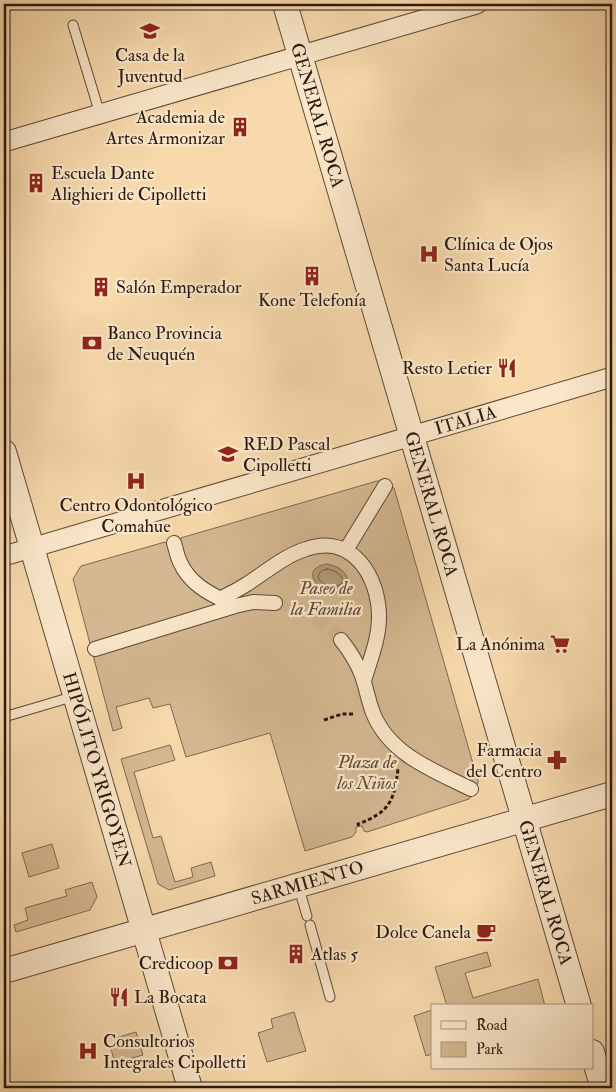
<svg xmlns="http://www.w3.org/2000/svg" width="616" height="1092" font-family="'IM FELL Double Pica',serif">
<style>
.green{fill:#d4b891;stroke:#7f6850}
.water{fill:#b19877;stroke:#7b654e}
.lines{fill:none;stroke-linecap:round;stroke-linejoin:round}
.shore{stroke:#6e5844;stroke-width:1}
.pedestrian-tunnel{stroke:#ceb38d;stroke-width:14;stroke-dasharray:14 7;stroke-linecap:butt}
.service-casing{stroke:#5d4937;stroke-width:11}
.pedestrian-casing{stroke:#5d4937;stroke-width:16}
.minor-casing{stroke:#5d4937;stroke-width:21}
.tertiary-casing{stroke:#5d4937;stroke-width:26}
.path{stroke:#2a1910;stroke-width:3;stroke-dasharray:4 2.5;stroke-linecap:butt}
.service{stroke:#fae6c9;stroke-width:9}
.pedestrian{stroke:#fae6c9;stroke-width:14}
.minor{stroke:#fae6c9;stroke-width:19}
.tertiary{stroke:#fae6c9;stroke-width:24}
.labels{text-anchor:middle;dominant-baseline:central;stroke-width:4.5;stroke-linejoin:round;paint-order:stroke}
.poi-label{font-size:18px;fill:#2a1910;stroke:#fae6c9;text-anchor:start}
.street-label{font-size:18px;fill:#2a1910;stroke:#fae6c9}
.park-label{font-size:18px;font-style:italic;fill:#5d4937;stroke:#fae6c9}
</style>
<rect width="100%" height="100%" fill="#f7d9ac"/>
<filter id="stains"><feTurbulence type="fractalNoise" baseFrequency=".004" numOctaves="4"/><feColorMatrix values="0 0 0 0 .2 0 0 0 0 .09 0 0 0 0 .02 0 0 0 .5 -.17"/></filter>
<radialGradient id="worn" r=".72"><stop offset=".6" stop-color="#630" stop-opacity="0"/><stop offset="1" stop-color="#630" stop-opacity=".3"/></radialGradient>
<path class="green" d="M 377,481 L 379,481 L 380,484 L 392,487 L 394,488 L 478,781 L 478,784 L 475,785 L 471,795 L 471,797 L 469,799 L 367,832 L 364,831 L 362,826 L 356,827 L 356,832 L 352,837 L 305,851 L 270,733 L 186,757 L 170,704 L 153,708 L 149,698 L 116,707 L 122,728 L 113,731 L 73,579 L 81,566 L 165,542 L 168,545 L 180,541 L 181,538 L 184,537 Z
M 170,745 L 175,760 L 134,772 L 153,838 L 161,836 L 175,882 L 193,877 L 191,868 L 211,862 L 215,876 L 169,890 L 158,884 L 121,759 Z
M 52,844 L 59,868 L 29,877 L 22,853 Z
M 92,882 L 97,897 L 90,910 L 16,932 L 14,925 L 28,920 L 25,908 L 67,896 L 65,890 Z
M 487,952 L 491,966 L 465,973 L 473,998 L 538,979 L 545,1006 L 447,1006 L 435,967 Z
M 432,1010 L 432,1054 L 426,1056 L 414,1016 Z
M 294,1012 L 306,1051 L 267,1062 L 258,1033 L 273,1028 L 271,1019 Z
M 136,1032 L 143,1055 L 115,1063 L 110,1046 L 118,1043 L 116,1038 Z"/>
<path class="water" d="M 327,564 C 337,566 345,570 348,580 C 340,614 288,570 327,564 Z"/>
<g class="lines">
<path class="shore" d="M 327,569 C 334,570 340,573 343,580 L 341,584 L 333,588 C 327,586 320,583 318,577 C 319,572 322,570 327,569 Z"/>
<path class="pedestrian-tunnel" d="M 275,603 C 302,607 323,619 341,640"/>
<defs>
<path id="service" d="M 73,25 L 100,114
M 4,717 L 75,696
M 298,885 L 307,916
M 310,925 L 330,997"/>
<path id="pedestrian" d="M 174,543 C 176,549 177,556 180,562 C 189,583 208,593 227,602
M 346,550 L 385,486
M 220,599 C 229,594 238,590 247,584 C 266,572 284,556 306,549 C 352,533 379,576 379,617 C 379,639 370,660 364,681
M 341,640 C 349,650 356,661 361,673 C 366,686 368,700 373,713 C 390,755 433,770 471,789
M 95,649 L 235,606 L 253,602 L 275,603"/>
<g id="minor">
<path d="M 4,142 L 477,4"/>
<path id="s1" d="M 4,556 L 612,377"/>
</g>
<g id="tertiary">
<path id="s2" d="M 285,4 L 579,1006"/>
<path id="s3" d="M 4,452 L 190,1088"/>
<path id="s4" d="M 4,971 L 612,794"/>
<path d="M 592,1052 L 603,1088"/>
</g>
</defs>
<use href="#service" class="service-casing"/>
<use href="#pedestrian" class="pedestrian-casing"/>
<use href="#minor" class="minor-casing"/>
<use href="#tertiary" class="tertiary-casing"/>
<path class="path" d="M 324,720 L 342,714 L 355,714
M 359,826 L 358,824 C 390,812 394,801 398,769"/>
<use href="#service" class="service"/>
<use href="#pedestrian" class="pedestrian"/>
<use href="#minor" class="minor"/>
<use href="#tertiary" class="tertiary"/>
</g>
<defs>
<symbol id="university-bare" viewBox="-9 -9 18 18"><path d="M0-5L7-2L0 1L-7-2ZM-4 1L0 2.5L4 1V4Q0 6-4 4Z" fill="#8f2418" stroke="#fae6c9" stroke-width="2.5" paint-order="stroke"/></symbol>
<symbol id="building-bare" viewBox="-9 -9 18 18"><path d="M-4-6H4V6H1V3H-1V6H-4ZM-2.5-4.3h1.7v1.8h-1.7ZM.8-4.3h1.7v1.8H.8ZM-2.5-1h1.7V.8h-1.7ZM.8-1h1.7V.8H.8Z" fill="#8f2418" stroke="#fae6c9" stroke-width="2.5" paint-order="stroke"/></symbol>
<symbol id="hospital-bare" viewBox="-9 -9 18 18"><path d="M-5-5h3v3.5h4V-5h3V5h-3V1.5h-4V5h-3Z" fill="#8f2418" stroke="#fae6c9" stroke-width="2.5" paint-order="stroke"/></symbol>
<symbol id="bank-bare" viewBox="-9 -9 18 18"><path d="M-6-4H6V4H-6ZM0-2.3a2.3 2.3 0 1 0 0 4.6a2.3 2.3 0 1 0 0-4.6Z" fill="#8f2418" stroke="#fae6c9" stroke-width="2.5" paint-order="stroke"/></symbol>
<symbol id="restaurant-bare" viewBox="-9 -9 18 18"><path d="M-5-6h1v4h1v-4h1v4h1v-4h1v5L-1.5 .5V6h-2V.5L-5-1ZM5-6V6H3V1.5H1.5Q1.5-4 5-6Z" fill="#8f2418" stroke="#fae6c9" stroke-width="2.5" paint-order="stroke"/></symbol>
<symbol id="supermarket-bare" viewBox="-9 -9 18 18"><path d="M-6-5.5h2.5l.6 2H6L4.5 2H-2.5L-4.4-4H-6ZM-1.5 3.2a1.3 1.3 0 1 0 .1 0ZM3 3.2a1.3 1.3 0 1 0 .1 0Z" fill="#8f2418" stroke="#fae6c9" stroke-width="2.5" paint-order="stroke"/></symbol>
<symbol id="pharmacy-bare" viewBox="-9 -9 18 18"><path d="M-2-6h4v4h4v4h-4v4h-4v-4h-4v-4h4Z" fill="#8f2418" stroke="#fae6c9" stroke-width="2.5" paint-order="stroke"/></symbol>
<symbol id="cafe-bare" viewBox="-9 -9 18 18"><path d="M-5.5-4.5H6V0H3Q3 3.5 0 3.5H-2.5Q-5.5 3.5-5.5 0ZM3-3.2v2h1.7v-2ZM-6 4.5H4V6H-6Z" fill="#8f2418" stroke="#fae6c9" stroke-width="2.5" paint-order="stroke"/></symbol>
</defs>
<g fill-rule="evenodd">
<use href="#university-bare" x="136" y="17" width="28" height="28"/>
<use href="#building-bare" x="226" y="113" width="28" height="28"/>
<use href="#building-bare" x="22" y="169" width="28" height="28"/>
<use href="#hospital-bare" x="415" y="240" width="28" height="28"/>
<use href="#building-bare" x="298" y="262" width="28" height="28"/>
<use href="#building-bare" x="87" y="273" width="28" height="28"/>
<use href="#bank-bare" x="78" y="329" width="28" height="28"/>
<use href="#restaurant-bare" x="493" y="354" width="28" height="28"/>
<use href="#university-bare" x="214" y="440" width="28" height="28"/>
<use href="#hospital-bare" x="122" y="467" width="28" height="28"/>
<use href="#supermarket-bare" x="546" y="630" width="28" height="28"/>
<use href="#pharmacy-bare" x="543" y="746" width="28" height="28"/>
<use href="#cafe-bare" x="472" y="918" width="28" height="28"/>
<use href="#building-bare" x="282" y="940" width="28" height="28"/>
<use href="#bank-bare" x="214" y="949" width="28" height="28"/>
<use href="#restaurant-bare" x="105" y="983" width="28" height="28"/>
<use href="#hospital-bare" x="74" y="1037" width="28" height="28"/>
</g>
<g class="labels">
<g class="poi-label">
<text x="150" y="55" text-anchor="middle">Casa de la<tspan x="150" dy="21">Juventud</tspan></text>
<text x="225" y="117" text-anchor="end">Academia de<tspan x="225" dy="21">Artes Armonizar</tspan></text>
<text x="51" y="173">Escuela Dante<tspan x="51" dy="21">Alighieri de Cipolletti</tspan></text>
<text x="444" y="244">Clínica de Ojos<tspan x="444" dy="21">Santa Lucía</tspan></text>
<text x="116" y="287">Salón Emperador</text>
<text x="312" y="300" text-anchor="middle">Kone Telefonía</text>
<text x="107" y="333">Banco Provincia<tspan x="107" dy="21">de Neuquén</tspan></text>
<text x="492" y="368" text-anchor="end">Resto Letier</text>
<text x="243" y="444">RED Pascal<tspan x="243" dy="21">Cipolletti</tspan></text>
<text x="136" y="505" text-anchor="middle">Centro Odontológico<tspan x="136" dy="21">Comahue</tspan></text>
<text x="545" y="644" text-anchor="end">La Anónima</text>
<text x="542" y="750" text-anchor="end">Farmacia<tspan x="542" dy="21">del Centro</tspan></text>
<text x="471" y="932" text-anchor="end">Dolce Canela</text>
<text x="311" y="954">Atlas 5</text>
<text x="213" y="963" text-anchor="end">Credicoop</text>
<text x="134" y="997">La Bocata</text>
<text x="103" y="1041">Consultorios<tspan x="103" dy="21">Integrales Cipolletti</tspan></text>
</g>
<g class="street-label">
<text stroke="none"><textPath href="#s2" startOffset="116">GENERAL ROCA</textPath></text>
<text stroke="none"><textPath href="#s1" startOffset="481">ITALIA</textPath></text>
<text stroke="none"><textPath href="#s2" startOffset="521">GENERAL ROCA</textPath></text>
<text stroke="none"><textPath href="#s3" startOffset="331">HIPÓLITO YRIGOYEN</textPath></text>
<text stroke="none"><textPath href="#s4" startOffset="316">SARMIENTO</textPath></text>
<text stroke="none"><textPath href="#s2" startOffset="926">GENERAL ROCA</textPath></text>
</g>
<g class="park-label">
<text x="326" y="588">Paseo de<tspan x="326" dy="21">la Familia</tspan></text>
<text x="367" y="762">Plaza de<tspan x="367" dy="21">los Niños</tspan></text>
</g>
</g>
<rect width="616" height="1092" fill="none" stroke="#f7d9ac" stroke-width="20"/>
<rect x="5" y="5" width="606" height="1082" fill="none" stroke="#2a1910" stroke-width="2.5"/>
<rect x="10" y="10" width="596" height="1072" fill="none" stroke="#2a1910"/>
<rect x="431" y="1004" width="162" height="65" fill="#fae6c9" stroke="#a7947f"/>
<rect x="441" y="1021" width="25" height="8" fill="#fae6c9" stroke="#a7947f"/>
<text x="476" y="1030" font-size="15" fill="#2a1910">Road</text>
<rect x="441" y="1042" width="25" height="15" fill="#d4b891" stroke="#a7947f"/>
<text x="476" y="1054" font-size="15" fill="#2a1910">Park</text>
<rect width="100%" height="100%" filter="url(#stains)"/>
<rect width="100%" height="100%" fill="url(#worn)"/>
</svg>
